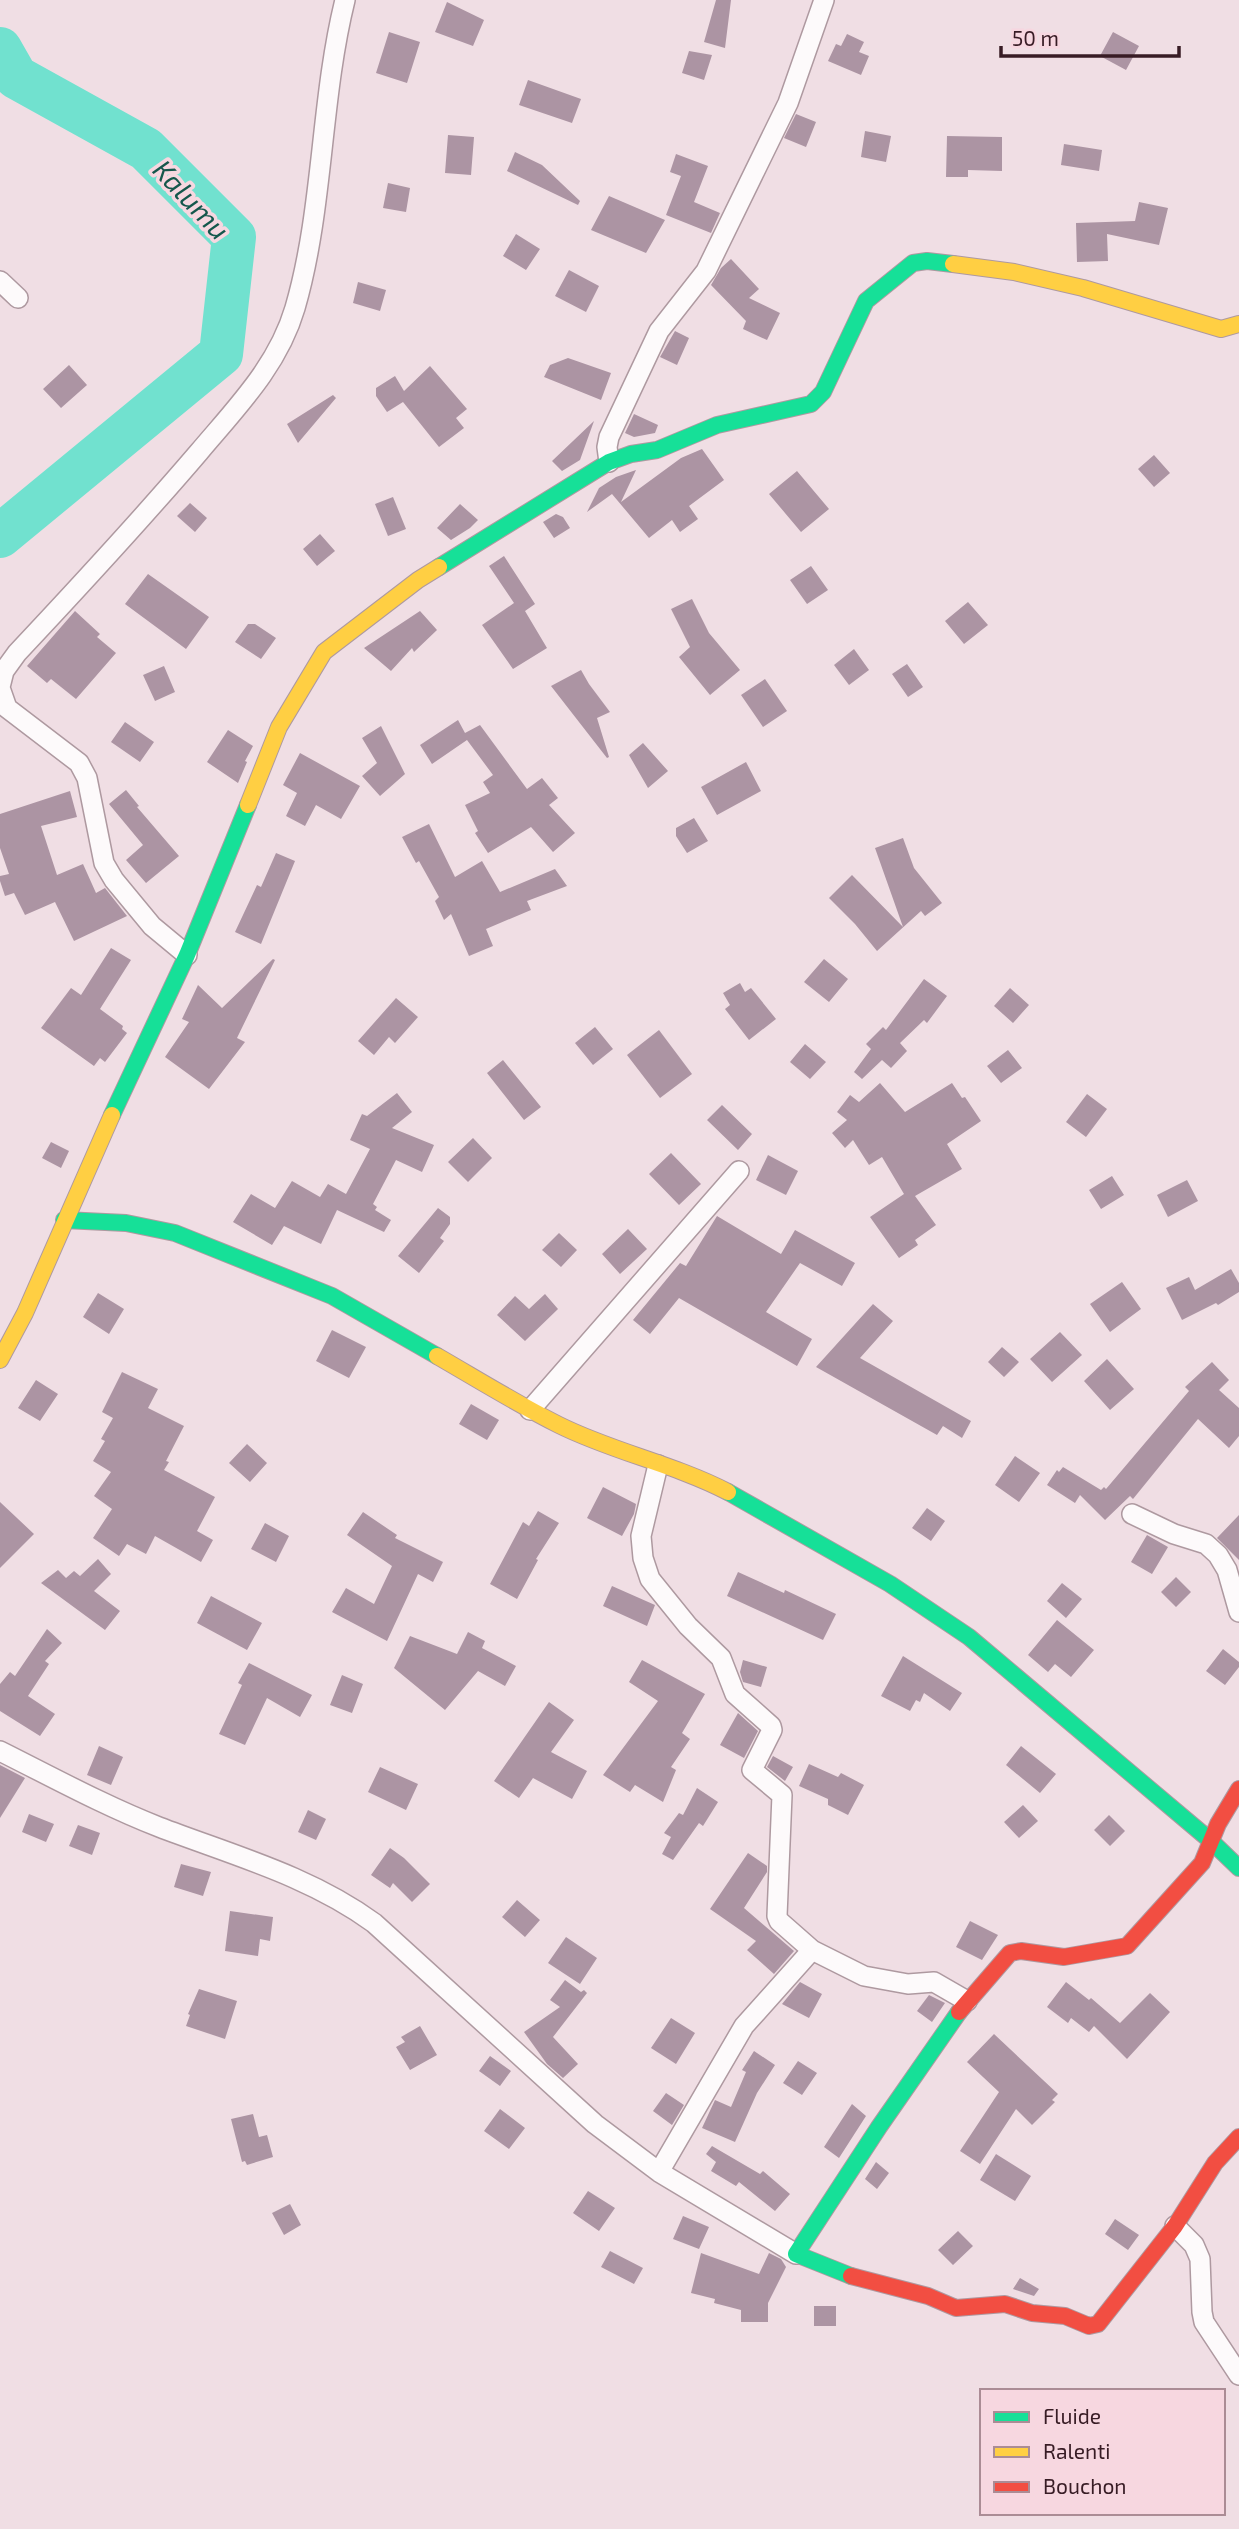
<svg xmlns="http://www.w3.org/2000/svg" width="1239" height="2529" font-family="'Exo 2',sans-serif">
<style>
.lines{fill:none;stroke-linecap:round;stroke-linejoin:round}
.river{stroke:#71e1cf;stroke-width:44}
.building{fill:#ac94a3}
.street-casing{stroke:#ae99a0;stroke-width:22}
.fast-casing{stroke:#ae99a0;stroke-width:18}
.slow-casing{stroke:#ae99a0;stroke-width:18}
.jam-casing{stroke:#ae99a0;stroke-width:18}
.street{stroke:#fdfafb;stroke-width:19}
.fast{stroke:#16e098;stroke-width:16}
.slow{stroke:#ffcf43;stroke-width:16}
.jam{stroke:#f24e42;stroke-width:16}
.labels{text-anchor:middle;dominant-baseline:central;stroke-width:7;stroke-linejoin:round;paint-order:stroke}
.water-label{font-size:28px;font-style:italic;fill:#15574c;stroke:#f7d7e0}
</style>
<rect width="100%" height="100%" fill="#f0dee4"/>
<g class="lines">
<path class="river" d="M 0,49 L 16,77 L 146,149 L 234,237 L 221,354 L 0,536"/>
</g>
<path class="building" d="M 716,0 L 731,0 L 725,48 L 704,42 Z
M 447,2 L 484,20 L 473,46 L 435,32 Z
M 389,32 L 420,42 L 407,83 L 376,73 Z
M 1113,32 L 1139,46 L 1126,70 L 1100,56 Z
M 847,34 L 864,42 L 859,52 L 869,56 L 861,75 L 828,61 L 836,44 L 841,46 Z
M 689,51 L 712,55 L 704,80 L 682,73 Z
M 528,80 L 581,99 L 572,123 L 519,105 Z
M 796,114 L 816,122 L 806,147 L 784,138 Z
M 865,131 L 891,136 L 886,162 L 861,157 Z
M 448,135 L 474,137 L 471,175 L 445,173 Z
M 947,136 L 1002,137 L 1002,171 L 968,170 L 968,177 L 946,177 Z
M 1064,144 L 1102,150 L 1099,171 L 1061,165 Z
M 515,152 L 542,165 L 580,201 L 578,205 L 507,171 Z
M 676,154 L 708,166 L 694,202 L 720,213 L 711,233 L 666,215 L 681,176 L 670,172 Z
M 388,183 L 410,188 L 406,212 L 383,208 Z
M 609,196 L 665,220 L 646,253 L 591,230 Z
M 1139,202 L 1168,208 L 1159,245 L 1107,234 L 1108,261 L 1077,262 L 1076,223 L 1135,221 Z
M 516,234 L 540,249 L 526,270 L 503,256 Z
M 731,259 L 759,289 L 749,298 L 780,313 L 767,340 L 743,329 L 746,321 L 711,285 L 721,268 Z
M 569,270 L 599,286 L 586,312 L 555,296 Z
M 358,282 L 386,290 L 380,311 L 353,303 Z
M 675,331 L 689,338 L 677,365 L 660,357 Z
M 568,358 L 611,373 L 601,400 L 544,377 L 550,365 Z
M 69,365 L 87,385 L 61,408 L 43,389 Z
M 430,366 L 467,409 L 456,418 L 464,428 L 439,447 L 403,402 L 387,412 L 376,396 L 376,388 L 395,376 L 404,391 Z
M 333,395 L 336,398 L 298,443 L 287,424 Z
M 634,414 L 658,425 L 655,433 L 634,437 L 625,433 Z
M 594,421 L 580,460 L 562,471 L 552,461 Z
M 702,449 L 724,480 L 689,506 L 698,519 L 680,532 L 672,520 L 649,538 L 612,494 L 587,512 L 599,488 L 616,477 L 636,470 L 621,502 L 681,458 Z
M 1154,455 L 1170,473 L 1154,487 L 1138,469 Z
M 797,471 L 829,509 L 801,532 L 769,494 Z
M 393,497 L 406,529 L 388,536 L 375,504 Z
M 190,503 L 207,518 L 195,532 L 177,516 Z
M 460,504 L 478,520 L 470,528 L 451,540 L 437,528 Z
M 556,514 L 563,517 L 570,528 L 554,538 L 543,522 Z
M 320,534 L 335,551 L 317,566 L 303,549 Z
M 504,556 L 535,604 L 525,611 L 547,648 L 513,669 L 482,625 L 514,603 L 489,566 Z
M 811,566 L 828,590 L 807,604 L 790,580 Z
M 148,574 L 209,617 L 186,649 L 125,604 Z
M 692,599 L 709,633 L 740,670 L 710,695 L 679,657 L 690,647 L 671,609 Z
M 968,602 L 988,625 L 964,644 L 945,621 Z
M 75,611 L 100,634 L 97,637 L 116,653 L 76,699 L 51,679 L 47,683 L 27,666 Z
M 420,611 L 437,630 L 414,652 L 412,648 L 391,671 L 364,648 Z
M 248,624 L 255,624 L 276,638 L 261,659 L 235,642 Z
M 854,649 L 869,670 L 849,685 L 834,665 Z
M 907,664 L 923,687 L 908,697 L 892,674 Z
M 164,666 L 175,692 L 155,701 L 143,675 Z
M 581,670 L 589,684 L 610,712 L 597,718 L 609,757 L 607,758 L 551,686 Z
M 765,679 L 787,711 L 763,727 L 741,695 Z
M 458,720 L 465,733 L 480,725 L 527,789 L 542,778 L 558,798 L 549,805 L 575,833 L 553,852 L 531,827 L 488,853 L 475,833 L 478,831 L 465,805 L 490,793 L 483,782 L 493,775 L 467,740 L 432,764 L 420,745 Z
M 125,722 L 154,742 L 140,762 L 111,742 Z
M 381,726 L 405,774 L 380,796 L 362,776 L 377,763 L 362,738 Z
M 228,730 L 253,746 L 245,761 L 247,762 L 238,783 L 207,762 Z
M 643,743 L 668,771 L 648,788 L 629,755 Z
M 300,753 L 360,786 L 341,819 L 316,805 L 305,826 L 286,816 L 297,793 L 283,785 Z
M 746,762 L 761,791 L 717,815 L 701,787 Z
M 126,790 L 139,806 L 137,807 L 179,856 L 146,883 L 126,860 L 143,845 L 109,804 Z
M 70,791 L 77,817 L 41,826 L 57,875 L 83,864 L 96,893 L 105,888 L 127,916 L 74,941 L 55,902 L 25,915 L 14,893 L 5,896 L 0,881 L 0,876 L 9,874 L 0,848 L 0,814 Z
M 694,818 L 708,841 L 687,853 L 676,836 L 676,828 Z
M 429,824 L 455,877 L 482,861 L 500,892 L 555,869 L 567,886 L 527,901 L 531,910 L 486,929 L 493,946 L 469,956 L 451,914 L 444,920 L 435,901 L 439,897 L 419,861 L 416,863 L 402,837 Z
M 903,838 L 914,868 L 942,903 L 925,916 L 921,911 L 877,951 L 855,924 L 829,898 L 852,875 L 903,927 L 875,848 Z
M 276,853 L 295,861 L 261,944 L 235,932 L 257,885 L 261,887 Z
M 111,948 L 131,960 L 100,1009 L 123,1026 L 122,1029 L 127,1033 L 105,1062 L 100,1058 L 94,1066 L 41,1028 L 71,988 L 81,995 Z
M 273,959 L 275,960 L 237,1038 L 245,1042 L 209,1089 L 165,1057 L 189,1022 L 182,1019 L 198,985 L 222,1008 Z
M 824,959 L 848,979 L 829,1002 L 804,982 Z
M 924,979 L 947,996 L 927,1023 L 924,1020 L 900,1043 L 907,1051 L 891,1068 L 882,1060 L 862,1079 L 854,1072 L 871,1049 L 866,1044 L 883,1027 L 886,1030 Z
M 740,983 L 745,992 L 751,988 L 776,1019 L 749,1040 L 725,1009 L 730,1005 L 723,993 Z
M 1010,988 L 1029,1005 L 1013,1023 L 994,1006 Z
M 396,998 L 418,1017 L 395,1043 L 389,1037 L 374,1055 L 358,1041 Z
M 595,1027 L 613,1049 L 593,1065 L 575,1043 Z
M 659,1030 L 692,1074 L 660,1098 L 627,1055 Z
M 805,1044 L 826,1062 L 810,1079 L 790,1062 Z
M 1008,1050 L 1022,1068 L 1001,1083 L 987,1066 Z
M 503,1060 L 541,1107 L 524,1120 L 487,1073 Z
M 880,1083 L 905,1112 L 952,1083 L 962,1098 L 965,1097 L 981,1121 L 947,1144 L 962,1169 L 915,1196 L 936,1225 L 915,1240 L 918,1245 L 899,1258 L 870,1217 L 904,1194 L 882,1157 L 869,1165 L 853,1140 L 845,1148 L 832,1133 L 847,1120 L 837,1112 L 850,1095 L 859,1102 Z
M 397,1093 L 412,1112 L 392,1128 L 434,1145 L 422,1172 L 396,1160 L 373,1204 L 377,1207 L 375,1210 L 391,1220 L 384,1232 L 337,1210 L 321,1244 L 284,1226 L 272,1245 L 233,1222 L 251,1194 L 275,1208 L 292,1181 L 320,1197 L 328,1184 L 346,1194 L 370,1149 L 350,1140 L 362,1114 L 367,1116 Z
M 1087,1094 L 1107,1109 L 1086,1137 L 1066,1122 Z
M 722,1105 L 752,1134 L 738,1150 L 707,1120 Z
M 473,1138 L 492,1158 L 468,1182 L 448,1162 Z
M 51,1142 L 69,1151 L 61,1168 L 42,1158 Z
M 671,1153 L 701,1184 L 679,1205 L 649,1174 Z
M 768,1155 L 798,1171 L 786,1195 L 756,1180 Z
M 1112,1176 L 1124,1195 L 1101,1209 L 1089,1190 Z
M 1187,1180 L 1198,1201 L 1168,1217 L 1157,1195 Z
M 438,1208 L 450,1217 L 450,1224 L 440,1238 L 444,1241 L 419,1273 L 398,1256 Z
M 717,1216 L 781,1254 L 795,1230 L 855,1263 L 842,1286 L 800,1263 L 766,1312 L 812,1339 L 797,1366 L 679,1298 L 650,1334 L 633,1320 L 680,1263 L 686,1266 Z
M 628,1229 L 647,1249 L 620,1274 L 602,1254 Z
M 559,1233 L 577,1250 L 561,1267 L 542,1250 Z
M 1231,1269 L 1239,1283 L 1239,1292 L 1218,1305 L 1216,1303 L 1182,1320 L 1166,1288 L 1189,1277 L 1195,1290 Z
M 1122,1282 L 1141,1309 L 1110,1332 L 1090,1304 Z
M 98,1293 L 124,1309 L 109,1334 L 83,1317 Z
M 545,1294 L 558,1309 L 525,1341 L 497,1315 L 515,1296 L 529,1309 Z
M 873,1304 L 893,1321 L 860,1358 L 971,1421 L 962,1438 L 943,1426 L 937,1435 L 816,1367 Z
M 332,1330 L 366,1347 L 349,1378 L 316,1361 Z
M 1060,1332 L 1082,1355 L 1052,1382 L 1030,1359 Z
M 1002,1347 L 1019,1362 L 1004,1377 L 988,1362 Z
M 1107,1359 L 1134,1389 L 1110,1410 L 1084,1381 Z
M 1212,1362 L 1229,1380 L 1219,1390 L 1239,1408 L 1239,1436 L 1229,1448 L 1198,1419 L 1133,1499 L 1130,1496 L 1105,1520 L 1080,1495 L 1075,1503 L 1047,1485 L 1057,1470 L 1059,1472 L 1063,1467 L 1101,1490 L 1104,1487 L 1106,1489 L 1189,1391 L 1185,1387 Z
M 122,1372 L 158,1389 L 148,1408 L 184,1426 L 166,1461 L 169,1462 L 164,1470 L 215,1497 L 197,1531 L 213,1540 L 201,1562 L 155,1536 L 146,1554 L 127,1544 L 119,1556 L 93,1538 L 112,1509 L 94,1496 L 111,1472 L 93,1461 L 105,1441 L 101,1439 L 113,1418 L 102,1412 Z
M 36,1380 L 58,1394 L 40,1421 L 18,1408 Z
M 471,1404 L 499,1420 L 487,1440 L 459,1424 Z
M 247,1444 L 267,1463 L 250,1482 L 229,1463 Z
M 1015,1456 L 1040,1473 L 1019,1502 L 995,1485 Z
M 603,1487 L 636,1504 L 634,1514 L 622,1536 L 587,1518 Z
M 0,1502 L 34,1534 L 0,1568 Z
M 927,1508 L 945,1521 L 931,1541 L 912,1528 Z
M 538,1511 L 559,1523 L 536,1559 L 538,1560 L 517,1599 L 490,1584 L 523,1522 L 529,1526 Z
M 363,1512 L 397,1535 L 395,1538 L 443,1562 L 433,1582 L 418,1574 L 387,1641 L 332,1612 L 346,1588 L 374,1604 L 392,1566 L 347,1535 Z
M 1239,1515 L 1239,1560 L 1217,1538 Z
M 265,1523 L 289,1536 L 276,1562 L 251,1549 Z
M 1147,1535 L 1168,1547 L 1152,1574 L 1131,1562 Z
M 98,1559 L 111,1574 L 94,1591 L 120,1611 L 105,1630 L 41,1583 L 58,1570 L 66,1578 L 74,1571 L 80,1576 Z
M 738,1572 L 784,1593 L 785,1590 L 836,1614 L 823,1640 L 727,1596 Z
M 1176,1577 L 1191,1592 L 1176,1607 L 1161,1592 Z
M 1062,1583 L 1082,1599 L 1066,1618 L 1047,1601 Z
M 612,1586 L 655,1605 L 647,1626 L 603,1606 Z
M 211,1596 L 262,1623 L 247,1650 L 197,1623 Z
M 1057,1620 L 1094,1650 L 1071,1677 L 1055,1664 L 1048,1672 L 1028,1655 Z
M 47,1629 L 62,1643 L 45,1661 L 49,1664 L 28,1696 L 55,1714 L 40,1736 L 0,1711 L 0,1684 L 10,1672 L 15,1676 Z
M 468,1632 L 485,1641 L 482,1648 L 516,1666 L 505,1686 L 478,1671 L 445,1710 L 394,1668 L 410,1636 L 457,1654 Z
M 1223,1649 L 1239,1662 L 1239,1667 L 1225,1685 L 1206,1671 Z
M 903,1656 L 962,1693 L 950,1711 L 924,1693 L 920,1702 L 916,1700 L 910,1711 L 881,1696 Z
M 642,1660 L 705,1694 L 682,1733 L 690,1739 L 671,1767 L 676,1770 L 663,1802 L 635,1785 L 630,1792 L 603,1775 L 658,1701 L 629,1682 Z
M 743,1660 L 767,1667 L 761,1687 L 743,1682 L 740,1672 Z
M 249,1663 L 312,1695 L 300,1717 L 267,1698 L 245,1745 L 219,1734 L 242,1685 L 238,1683 Z
M 342,1675 L 363,1684 L 352,1713 L 330,1705 Z
M 549,1702 L 574,1720 L 551,1752 L 587,1771 L 572,1799 L 533,1778 L 519,1798 L 494,1781 Z
M 738,1713 L 758,1731 L 744,1758 L 720,1745 Z
M 99,1746 L 123,1757 L 111,1785 L 87,1775 Z
M 1021,1746 L 1056,1774 L 1040,1793 L 1006,1765 Z
M 773,1756 L 793,1767 L 785,1781 L 767,1767 Z
M 809,1764 L 838,1777 L 841,1773 L 864,1785 L 848,1815 L 828,1805 L 828,1799 L 799,1786 Z
M 0,1765 L 25,1778 L 0,1818 Z
M 380,1767 L 418,1784 L 406,1810 L 368,1792 Z
M 697,1788 L 718,1802 L 703,1826 L 699,1823 L 673,1860 L 662,1854 L 671,1837 L 664,1833 L 679,1813 L 683,1815 Z
M 1023,1805 L 1038,1821 L 1019,1838 L 1004,1822 Z
M 308,1810 L 326,1819 L 316,1840 L 298,1832 Z
M 29,1814 L 54,1824 L 46,1842 L 22,1832 Z
M 1109,1815 L 1125,1831 L 1110,1846 L 1094,1830 Z
M 78,1825 L 100,1833 L 92,1855 L 69,1846 Z
M 390,1848 L 404,1858 L 430,1884 L 412,1902 L 393,1883 L 390,1888 L 371,1875 Z
M 748,1853 L 767,1866 L 767,1872 L 744,1908 L 794,1951 L 774,1974 L 747,1950 L 756,1941 L 710,1909 Z
M 181,1864 L 211,1872 L 203,1896 L 174,1887 Z
M 517,1900 L 540,1920 L 525,1937 L 502,1917 Z
M 230,1911 L 273,1917 L 270,1941 L 260,1939 L 258,1956 L 225,1951 Z
M 970,1921 L 998,1935 L 982,1960 L 956,1947 Z
M 566,1937 L 597,1958 L 580,1984 L 548,1963 Z
M 565,1980 L 581,1992 L 584,1990 L 587,1993 L 553,2037 L 578,2064 L 563,2078 L 547,2064 L 524,2032 L 560,2007 L 550,2000 Z
M 800,1982 L 822,1994 L 809,2018 L 782,2004 Z
M 1066,1982 L 1089,2000 L 1091,1998 L 1120,2023 L 1150,1993 L 1170,2012 L 1127,2059 L 1094,2026 L 1089,2032 L 1071,2018 L 1068,2023 L 1047,2007 Z
M 199,1989 L 237,2001 L 225,2039 L 186,2026 L 190,2015 L 188,2014 Z
M 929,1995 L 945,2003 L 932,2022 L 917,2011 Z
M 671,2018 L 695,2033 L 676,2064 L 651,2048 Z
M 420,2026 L 437,2055 L 410,2070 L 396,2047 L 405,2042 L 401,2037 Z
M 994,2034 L 1058,2094 L 1052,2100 L 1055,2102 L 1032,2125 L 1016,2109 L 980,2164 L 960,2151 L 999,2092 L 967,2062 Z
M 754,2051 L 775,2065 L 757,2093 L 735,2142 L 702,2128 L 715,2100 L 731,2107 L 746,2072 L 742,2070 Z
M 490,2056 L 511,2071 L 500,2086 L 479,2071 Z
M 798,2061 L 817,2073 L 802,2095 L 783,2083 Z
M 666,2093 L 684,2105 L 672,2125 L 653,2111 Z
M 852,2104 L 866,2116 L 839,2158 L 824,2147 Z
M 500,2109 L 525,2128 L 509,2149 L 484,2131 Z
M 253,2114 L 259,2137 L 267,2135 L 273,2157 L 247,2165 L 245,2161 L 242,2162 L 231,2119 Z
M 712,2146 L 760,2174 L 763,2171 L 790,2194 L 775,2211 L 739,2182 L 736,2186 L 711,2171 L 716,2162 L 706,2154 Z
M 996,2154 L 1031,2176 L 1015,2201 L 980,2180 Z
M 876,2162 L 889,2173 L 877,2189 L 865,2179 Z
M 588,2191 L 615,2208 L 599,2231 L 573,2213 Z
M 290,2204 L 301,2225 L 284,2235 L 272,2213 Z
M 683,2216 L 709,2227 L 699,2249 L 673,2239 Z
M 1115,2219 L 1139,2235 L 1128,2250 L 1105,2234 Z
M 958,2231 L 973,2246 L 953,2265 L 938,2250 Z
M 610,2251 L 643,2268 L 634,2284 L 601,2267 Z
M 701,2253 L 759,2274 L 769,2253 L 781,2259 L 786,2267 L 768,2303 L 768,2322 L 741,2322 L 741,2310 L 714,2303 L 715,2299 L 691,2293 Z
M 1020,2278 L 1039,2289 L 1034,2296 L 1013,2289 Z
M 814,2306 L 836,2306 L 836,2326 L 814,2326 Z"/>
<g class="lines">
<defs>
<path id="street" d="M 0,281 L 18,298
M 609,462 L 607,447 L 609,437 L 659,331 L 706,271 L 788,103 L 824,0
M 0,687 L 4,671 L 17,653 C 79,587 140,521 199,452 C 236,408 278,366 295,308 C 324,208 320,101 345,0
M 0,688 L 7,708 L 79,763 L 87,778 L 104,863 L 114,880 L 152,926 L 187,955
M 530,1410 L 739,1171
M 658,1465 L 641,1536 L 643,1558 L 650,1579 L 688,1626 L 721,1658 L 735,1694 L 771,1726 L 772,1730 L 752,1770 L 782,1795 L 777,1916 L 779,1921 L 812,1950 L 744,2026 L 659,2172
M 1132,1514 L 1174,1534 L 1206,1544 L 1218,1555 L 1227,1570 L 1239,1612
M 0,1751 C 52,1777 105,1806 159,1827 C 232,1855 310,1876 374,1923 L 595,2124 L 659,2172 L 796,2254
M 812,1950 L 864,1976 L 908,1984 L 934,1982 L 967,2001
M 1175,2226 L 1194,2245 L 1200,2259 L 1202,2312 L 1204,2322 L 1239,2375"/>
<path id="fast" d="M 439,567 L 609,462 L 631,454 L 657,450 L 717,425 L 811,404 L 823,392 L 866,301 L 913,263 L 927,261 L 953,264
M 112,1115 L 187,955 L 248,805
M 64,1220 L 126,1223 L 175,1233 L 332,1296 L 437,1356
M 728,1492 L 890,1584 L 969,1637 L 1211,1841 L 1239,1868
M 851,2276 L 796,2254 L 879,2127 L 959,2012"/>
<path id="slow" d="M 953,264 L 1014,272 L 1083,288 L 1221,329 L 1239,324
M 248,805 L 279,727 L 324,652 L 418,580 L 439,567
M 437,1356 C 477,1379 517,1404 559,1425 C 613,1452 674,1464 728,1492
M 0,1360 L 25,1313 L 112,1115"/>
<path id="jam" d="M 959,2012 L 1010,1953 L 1021,1951 L 1064,1957 L 1127,1946 L 1202,1863 L 1218,1824 L 1239,1789
M 851,2276 L 928,2296 L 956,2308 L 1005,2304 L 1032,2313 L 1065,2316 L 1089,2326 L 1098,2324 L 1175,2226 L 1215,2163 L 1239,2137"/>
</defs>
<use href="#street" class="street-casing"/>
<use href="#fast" class="fast-casing"/>
<use href="#slow" class="slow-casing"/>
<use href="#jam" class="jam-casing"/>
<use href="#street" class="street"/>
<use href="#fast" class="fast"/>
<use href="#slow" class="slow"/>
<use href="#jam" class="jam"/>
</g>
<g class="labels">
<g class="water-label">
<text transform="translate(192 199) rotate(47)">Kalumu</text>
</g>
</g>
<rect x="980" y="2389" width="245" height="126" fill="#f7d7e0" stroke="#ab8c95" stroke-width="2"/>
<rect x="994" y="2412" width="35" height="10" fill="#16e098" stroke="#ab8c95" stroke-width="2"/>
<text x="1043" y="2424" font-size="21" fill="#381c25">Fluide</text>
<rect x="994" y="2447" width="35" height="10" fill="#ffcf43" stroke="#ab8c95" stroke-width="2"/>
<text x="1043" y="2459" font-size="21" fill="#381c25">Ralenti</text>
<rect x="994" y="2482" width="35" height="10" fill="#f24e42" stroke="#ab8c95" stroke-width="2"/>
<text x="1043" y="2494" font-size="21" fill="#381c25">Bouchon</text>
<path d="M1001 46v10h178v-10" fill="none" stroke="#381c25" stroke-width="3.5"/>
<text x="1012" y="46" font-size="21" fill="#381c25" stroke="#f7d7e0" stroke-width="5" paint-order="stroke">50 m</text>
</svg>
